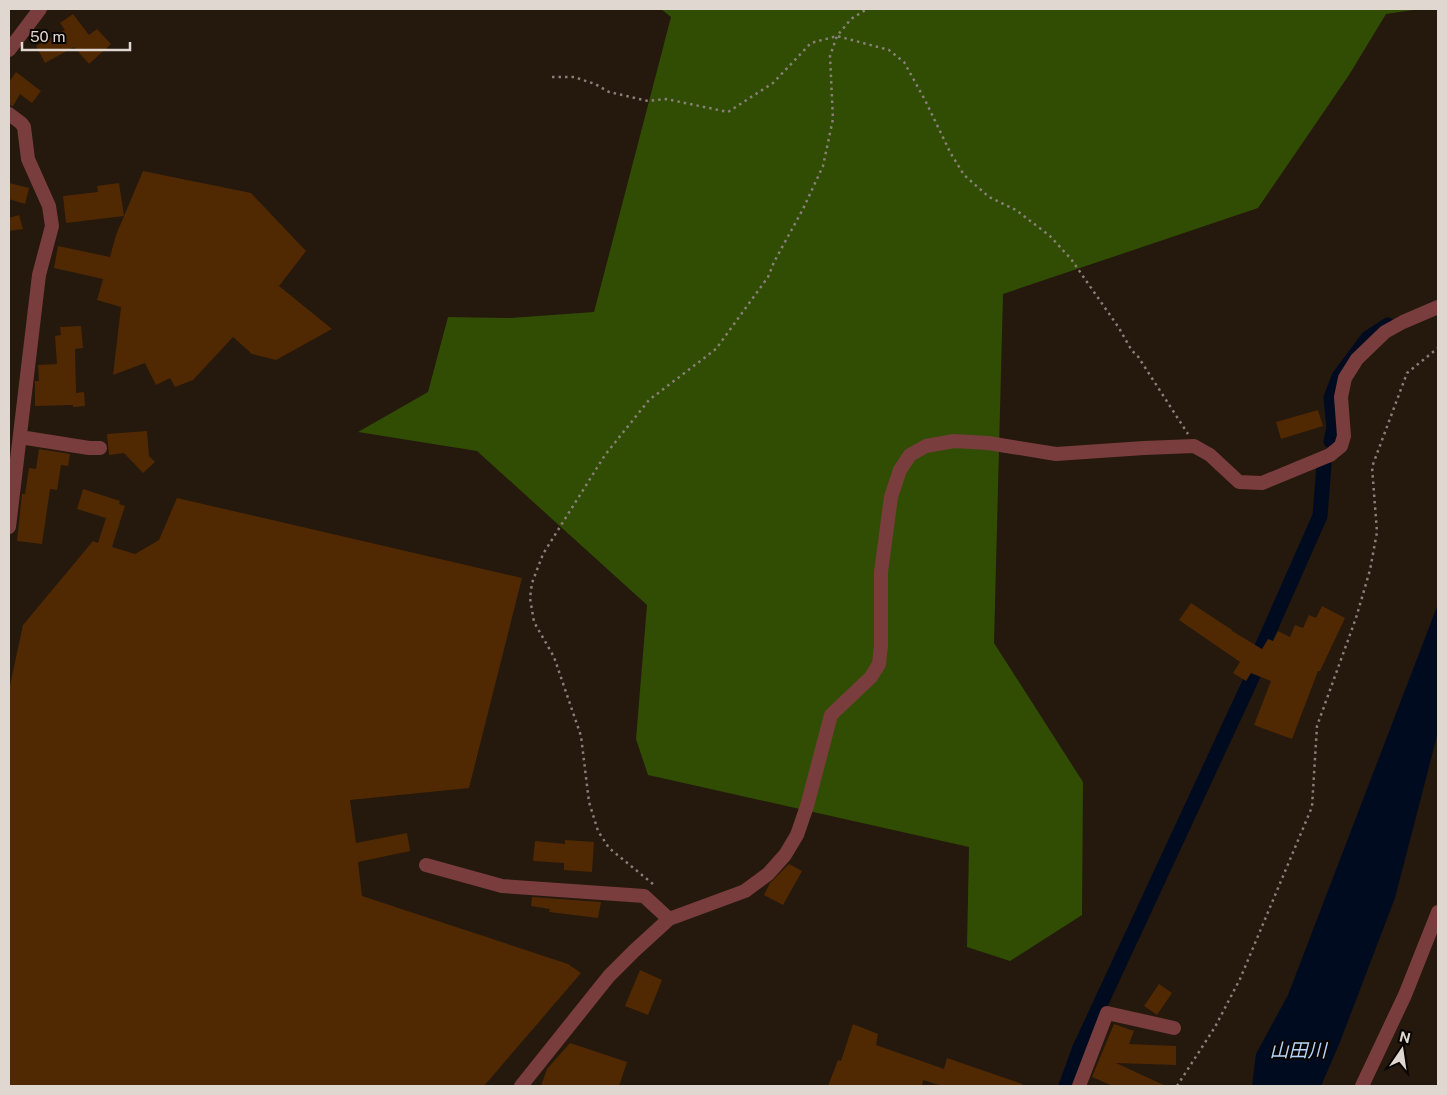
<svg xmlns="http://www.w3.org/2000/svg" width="1447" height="1095" font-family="'Public Sans','Noto Sans JP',sans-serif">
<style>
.forest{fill:#304d03}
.water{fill:#000b20}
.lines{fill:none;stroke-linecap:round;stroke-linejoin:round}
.canal{stroke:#000b20;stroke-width:15}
.building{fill:#502902}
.path{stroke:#897f76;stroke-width:2.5;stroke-dasharray:2.5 4;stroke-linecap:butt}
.street{stroke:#793d3e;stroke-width:14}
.labels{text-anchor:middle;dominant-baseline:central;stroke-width:4;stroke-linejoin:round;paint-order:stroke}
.water-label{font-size:19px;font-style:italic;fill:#b3d3f9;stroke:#090502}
</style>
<rect width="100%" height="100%" fill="#25180d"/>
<path class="forest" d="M 661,9 L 1420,9 L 1386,14 L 1349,75 L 1258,208 L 1003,294 L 994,643 L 1083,782 L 1082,915 L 1010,961 L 967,947 L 969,847 L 648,775 L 636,739 L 647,605 L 477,451 L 358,432 L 428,392 L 448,317 L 510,318 L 594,312 L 671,17 Z"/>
<path class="water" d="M 1438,604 L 1438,732 L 1395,898 L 1340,1042 L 1321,1086 L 1252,1086 L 1256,1054 L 1288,995 Z"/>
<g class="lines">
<path class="canal" d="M 1331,441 L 1334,428 L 1331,398 L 1339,377 L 1368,338 L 1388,325
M 1066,1086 L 1079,1050 L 1250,682 L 1260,659 L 1262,647 L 1320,516 L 1324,465"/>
</g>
<path class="building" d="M 73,14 L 89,35 L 97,29 L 111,44 L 89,64 L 74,47 L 45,63 L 36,46 L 65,30 L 60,23 Z
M 16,72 L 41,91 L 32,103 L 20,94 L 13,106 L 9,105 L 9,82 Z
M 143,171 L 251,193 L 306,251 L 279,286 L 332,329 L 276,360 L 252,354 L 233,337 L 193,380 L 175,387 L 170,378 L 156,385 L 145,363 L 113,375 L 121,307 L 97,300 L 103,279 L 54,268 L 58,246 L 110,257 L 116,235 Z
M 9,183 L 29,188 L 25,204 L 9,199 Z
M 119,183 L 124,216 L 66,223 L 63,196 L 98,192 L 97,186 Z
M 19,215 L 23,229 L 9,231 L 9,218 Z
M 81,326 L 83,348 L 75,349 L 76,393 L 84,392 L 85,406 L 73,407 L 73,405 L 35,406 L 35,381 L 39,381 L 38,365 L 57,364 L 55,336 L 61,335 L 60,327 Z
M 1318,410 L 1323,426 L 1281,439 L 1276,422 Z
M 147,431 L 149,456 L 155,462 L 143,473 L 124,453 L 109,455 L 107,434 Z
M 39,449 L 70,454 L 68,466 L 61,465 L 57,490 L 50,489 L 42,544 L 17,541 L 22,494 L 25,494 L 29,468 L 36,469 Z
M 83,489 L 120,501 L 119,504 L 125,506 L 112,547 L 135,554 L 159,540 L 177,498 L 522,578 L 469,788 L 350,800 L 356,843 L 407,833 L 410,851 L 358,862 L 362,896 L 568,964 L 581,973 L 484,1086 L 9,1086 L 9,690 L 23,625 L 93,541 L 98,543 L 106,518 L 77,509 Z
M 1191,603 L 1232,630 L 1232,631 L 1262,649 L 1268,639 L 1273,641 L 1278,631 L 1290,637 L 1295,625 L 1303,628 L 1309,615 L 1316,618 L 1322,606 L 1345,618 L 1320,671 L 1318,671 L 1292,739 L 1254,725 L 1271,681 L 1251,673 L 1246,681 L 1233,673 L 1240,662 L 1179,620 Z
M 565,840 L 594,842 L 592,872 L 564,870 L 564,863 L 533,861 L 535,841 L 565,844 Z
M 789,864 L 802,871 L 783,905 L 764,895 L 770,883 Z
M 532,897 L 601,902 L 598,918 L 549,912 L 550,909 L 531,906 Z
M 640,970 L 662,980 L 648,1015 L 625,1006 Z
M 1159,984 L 1172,993 L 1157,1015 L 1144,1006 Z
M 853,1024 L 878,1034 L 876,1045 L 944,1069 L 947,1058 L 1022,1084 L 1022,1086 L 942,1086 L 923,1080 L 922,1086 L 828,1086 L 838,1060 L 841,1061 Z
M 1114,1024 L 1134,1031 L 1129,1044 L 1176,1046 L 1176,1065 L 1116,1063 L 1166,1086 L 1113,1086 L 1092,1077 Z
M 570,1043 L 627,1062 L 619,1086 L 541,1086 L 547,1069 Z"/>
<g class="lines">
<path class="path" d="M 552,77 L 574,77 L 595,84 L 609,92 L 648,101 L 666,99 L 728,112 L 773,83 L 811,43 L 837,36 L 889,50 L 904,62 L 925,100 L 950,152 L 964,175 L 989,197 L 1016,210 L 1050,236 L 1071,259 L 1119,328 L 1132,351 L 1137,355 L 1188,434
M 653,884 L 609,848 L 598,831 L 589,802 L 581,736 L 554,657 L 534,622 L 530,598 L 532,583 L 543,554 L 605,455 L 649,400 L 716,349 L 768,277 L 774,262 L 803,209 L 823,166 L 833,119 L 830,56 L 837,36 L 851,19 L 867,9
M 1177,1086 L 1215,1027 L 1240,979 L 1312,807 L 1317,726 L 1356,618 L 1370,570 L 1377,532 L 1372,467 L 1407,373 L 1438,348"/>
<path class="street" d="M 9,50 L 40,9
M 9,114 L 21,123 L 24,127 L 28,159 L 49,206 L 52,226 L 39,275 L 9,527
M 20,437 L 89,448 L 100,448
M 426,865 L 502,886 L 644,896 L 669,919
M 521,1086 L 609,976 L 634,951 L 669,919 L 745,891 L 768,874 L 785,855 L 797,835 L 807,806 L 831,715 L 871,677 L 879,664 L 881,646 L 881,572 L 891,497 L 900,470 L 910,455 L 926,446 L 954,441 L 988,443 L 1056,454 L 1144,448 L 1194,446 L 1210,455 L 1239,482 L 1262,483 L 1330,455 L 1341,446 L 1344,436 L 1341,397 L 1345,378 L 1357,359 L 1385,332 L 1403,322 L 1438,307
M 1079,1086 L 1107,1013 L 1174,1028
M 1362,1086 L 1405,995 L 1438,912"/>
</g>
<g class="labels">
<g class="water-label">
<text x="1298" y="1050">山田川</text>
</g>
</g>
<rect width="1447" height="1095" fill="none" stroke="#e0d7d0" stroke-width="20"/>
<g transform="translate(1402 1050) rotate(13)" stroke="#090502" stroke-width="4" paint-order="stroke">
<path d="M0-4L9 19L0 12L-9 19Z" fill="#e0d7d0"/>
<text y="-8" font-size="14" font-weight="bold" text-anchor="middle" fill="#e0d7d0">N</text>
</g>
<path d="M22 42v8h108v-8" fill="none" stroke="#e0d7d0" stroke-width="2.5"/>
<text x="30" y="42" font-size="15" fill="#e0d7d0" stroke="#090502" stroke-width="4" paint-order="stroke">50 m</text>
</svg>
